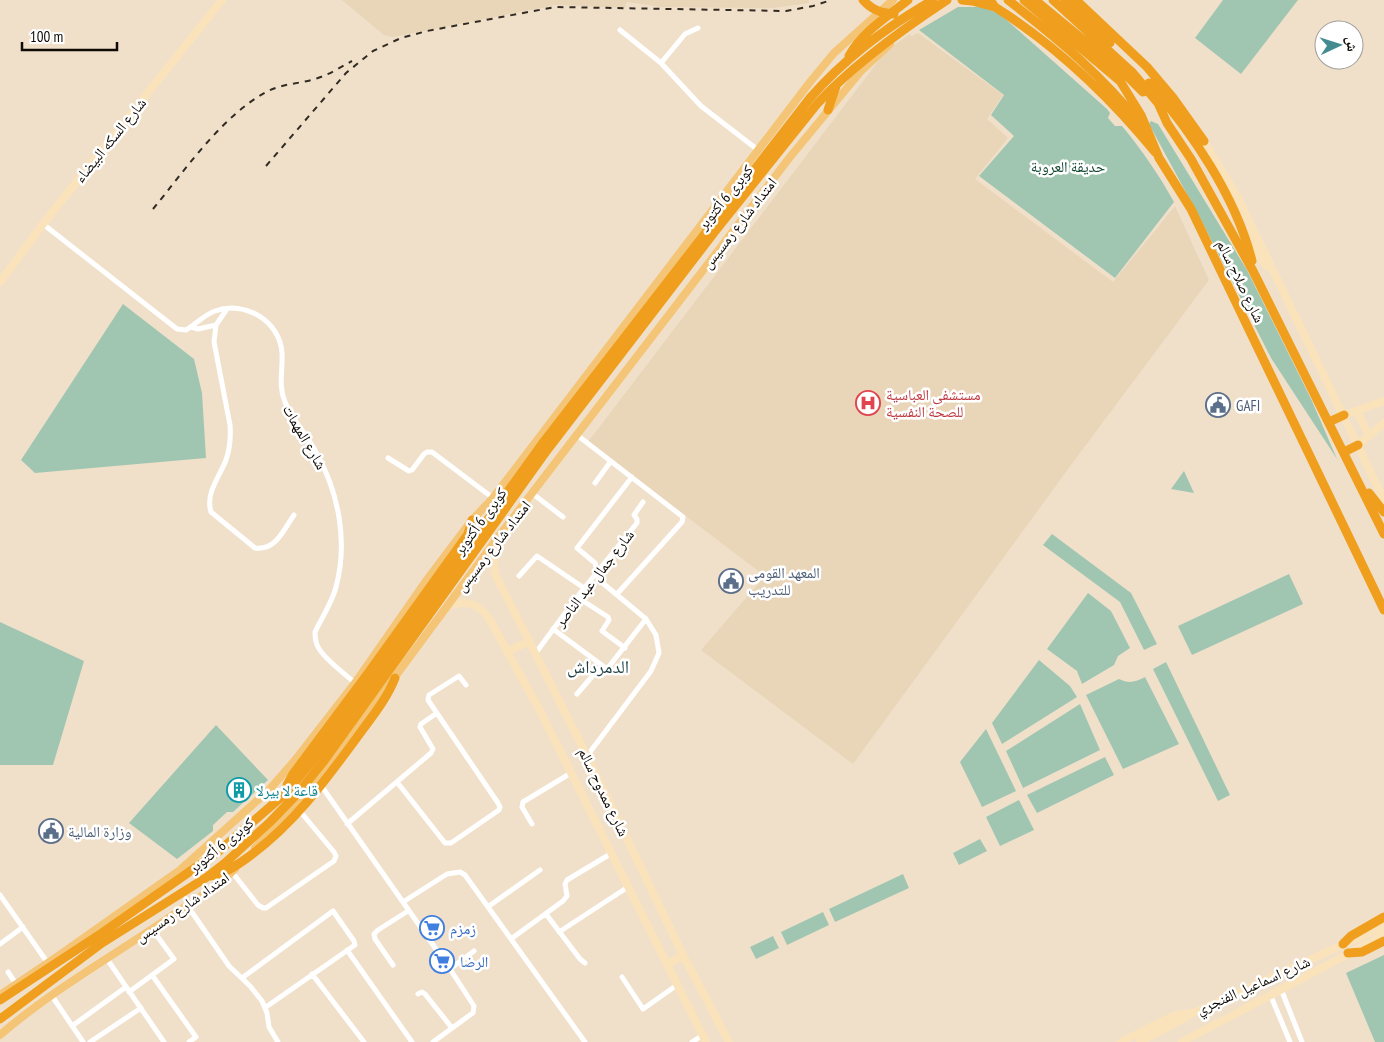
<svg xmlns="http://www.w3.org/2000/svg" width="1384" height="1042" font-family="'PT Sans Narrow','Noto Naskh Arabic',sans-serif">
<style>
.built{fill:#e9d5b8}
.green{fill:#a0c6b2}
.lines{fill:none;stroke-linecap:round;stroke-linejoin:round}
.street{stroke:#fff;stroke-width:5}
.secondary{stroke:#fae2bb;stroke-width:8}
.primary{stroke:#f5c577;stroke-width:8}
.highway{stroke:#ef9f1d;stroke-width:9}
.rail{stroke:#322b22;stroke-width:2;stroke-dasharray:6 6;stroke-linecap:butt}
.labels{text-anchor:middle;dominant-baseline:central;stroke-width:5;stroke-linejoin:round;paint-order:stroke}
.street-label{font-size:15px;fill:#0f0a04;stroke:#fff}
.park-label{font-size:15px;fill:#114530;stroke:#fff}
.health-label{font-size:15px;fill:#be3a42;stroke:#fff;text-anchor:start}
.service-label{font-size:15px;fill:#4e5e75;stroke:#fff;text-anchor:start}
.culture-label{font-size:15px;fill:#0d838f;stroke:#fff;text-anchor:start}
.shop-label{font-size:15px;fill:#366cbe;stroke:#fff;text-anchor:start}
.quarter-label{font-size:18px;fill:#1c3f41;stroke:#fff}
</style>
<rect width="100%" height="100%" fill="#f0e0ca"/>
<path class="built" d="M 342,0 L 809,0 L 809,3 L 773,8 L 661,7 L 627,2 L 625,8 L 556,5 L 393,37 L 384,35 Z
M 918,33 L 1003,95 L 987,119 L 1008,138 L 975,179 L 1113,282 L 1175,206 L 1209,280 L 1074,461 L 853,764 L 701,650 L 765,576 L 588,442 L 886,51 L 910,34 L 912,36 Z"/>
<path class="green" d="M 1223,0 L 1298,0 L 1241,74 L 1195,38 Z
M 958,7 L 985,7 L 1001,15 L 1107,109 L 1110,113 L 1108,118 L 1115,126 L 1122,126 C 1142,150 1159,175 1174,202 L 1115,278 L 979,176 L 1014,136 L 991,115 L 1004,95 L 919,30 Z
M 1151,121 L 1158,124 L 1247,270 L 1312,401 L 1337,459 L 1271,358 L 1202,222 L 1149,124 Z
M 123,304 L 194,359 L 202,393 L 206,458 L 35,473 L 21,460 Z
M 1184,471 L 1194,493 L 1171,489 Z
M 1052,534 L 1131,593 L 1157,644 L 1144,650 L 1120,602 L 1043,545 Z
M 1289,574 L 1303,604 L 1192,655 L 1178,626 Z
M 1088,593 L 1111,611 L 1130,648 L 1118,656 L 1114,665 L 1082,684 L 1077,671 L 1047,649 Z
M 0,622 L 84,661 L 53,765 L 0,765 Z
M 1039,660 L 1070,686 L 1077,697 L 1002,744 L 992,723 Z
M 1166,662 L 1230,795 L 1218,801 L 1153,669 Z
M 1145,677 L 1179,744 L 1123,769 L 1086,695 L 1119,679 C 1129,684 1136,682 1145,677 Z
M 1080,704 L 1100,750 L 1023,788 L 1006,751 Z
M 216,725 L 268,780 L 233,812 L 227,812 L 213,825 L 213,831 L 177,859 L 129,823 Z
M 986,729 L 1016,791 L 982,807 L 960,762 Z
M 1105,757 L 1114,775 L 1037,813 L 1027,795 Z
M 1019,800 L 1034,830 L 1000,846 L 986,817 Z
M 980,839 L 987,851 L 959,865 L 953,853 Z
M 903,874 L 909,888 L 835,922 L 829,909 Z
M 823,912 L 829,925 L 787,945 L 781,932 Z
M 773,936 L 779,948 L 756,959 L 750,947 Z
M 1384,955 L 1384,1042 L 1375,1042 L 1346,973 Z"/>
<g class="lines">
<path class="street" d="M 698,28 L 685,34 L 661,63 L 701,106 L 758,150
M 620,30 L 661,63
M 43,224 L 177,329 L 186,330 C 196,324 204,315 215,311 C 245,300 280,321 282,353 C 283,370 278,386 285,402 C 293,421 308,436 317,454 C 339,494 348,542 336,587 C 332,603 322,617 315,632 C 315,637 315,642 318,647 C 324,659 344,673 355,683
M 227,309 L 216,325 L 214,342 L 230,425 C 231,437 230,448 226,460 C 220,476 205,493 211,512 L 255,548 C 276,551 284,529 294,515
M 191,327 L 198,329 L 216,325
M 577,435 L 683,517 L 682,522 L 617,594
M 388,458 L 409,471 L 412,470 L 424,454 L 427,452 L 432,452 L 493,498
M 595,483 L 611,461
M 533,494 L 563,517
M 519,576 L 537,556 L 584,588
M 577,597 L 608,617 L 609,620 L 602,631 L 625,648
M 553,629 L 607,669 L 646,619
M 535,654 L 577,597 L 637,523 L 637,519 L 634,515 L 643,502
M 577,694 L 601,666
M 587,756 L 651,671 L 659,653 L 656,635 L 646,619 L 599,580 L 595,563 L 577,548 L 632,477
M 397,782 L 445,843 L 451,843 L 499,810 L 500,807 L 498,803 L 428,700 L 429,695 L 459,676 L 466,685
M 320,784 L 450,969 L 474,1006 L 473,1013 L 470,1015 L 433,1042
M 347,824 L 431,753 L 433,749 L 420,727 L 421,724 L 437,713
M 532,824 L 522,807 L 523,802 L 571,773
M 232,872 L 258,905 L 263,908 L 266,908 L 334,861 L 336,856 L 334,852 L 299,810
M 0,895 L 47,962
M 403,902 L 447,874 L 460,872 L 465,875 L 585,1042
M 187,905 L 229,966 L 250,986 L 262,1001 L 267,1013 L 269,1027 L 278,1042
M 489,906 L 540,870
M 546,914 L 580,959 L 585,963
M 559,932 L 628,887
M 511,939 L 563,901 L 567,896 L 565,884 L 567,880 L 612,853
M 0,944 L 23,927
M 347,950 L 412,1042
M 107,959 L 164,1042
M 393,965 L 375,939 L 374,934 L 378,930 L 408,911
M 450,969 L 474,951
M 8,972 L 16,984
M 312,974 L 364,1042
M 152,975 L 196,1037 L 189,1042
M 622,977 L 643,1009 L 677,985
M 242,978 L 333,911 L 354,941 L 355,945 L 266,1007
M 1281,989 L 1302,1042
M 129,992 L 174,959 L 152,929
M 418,994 L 422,992 L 425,994 L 452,1028
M 1270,994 L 1290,1042
M 52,996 L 83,1042
M 72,1026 L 126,987
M 90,1042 L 141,1008
M 692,1042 L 703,1035"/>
<path class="secondary" d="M 1204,141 L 1238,198 L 1384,500
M 1245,231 L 1266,266
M 0,282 L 43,224 L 222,0
M 1357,411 L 1369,436
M 1344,415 L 1384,401
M 1358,445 L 1384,423
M 496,540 L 494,566 L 495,574 L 587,756 L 683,955 L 729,1042
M 447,606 C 466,600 478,602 490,620 L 539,709 L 706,1042
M 507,652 L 528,642
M 667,965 L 683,955
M 1121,1042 L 1173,1016 L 1196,1012 L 1384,926
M 1140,1042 L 1190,1015
M 1182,1042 L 1384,935"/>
<path class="primary" d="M 255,848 L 318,781 L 496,540 L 790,157 L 861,71 L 890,44
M 0,995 L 58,956 L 180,870 L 269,790 L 296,759 L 355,683 L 426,581 L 472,520 L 493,498 L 810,82 L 834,53 L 893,0
M 0,1035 C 51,991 111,957 167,919 C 190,903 215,889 235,869"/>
<path class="highway" d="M 863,0 C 872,10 881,13 894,14
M 962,0 L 972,1 L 995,7
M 990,0 L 995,7 C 1055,45 1110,97 1155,152
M 1008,0 C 1058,39 1102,75 1142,126
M 1024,0 L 1120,81 L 1141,115 L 1159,158 L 1191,209 L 1384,610
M 1035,0 L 1126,75 L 1143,92
M 1053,0 L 1132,72 L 1158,103 L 1167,123 L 1191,159 L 1253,271 L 1384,534
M 1065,0 L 1110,43
M 1076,0 L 1147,67 L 1174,99 L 1204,141
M 849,56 C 862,32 887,17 908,0
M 1149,83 C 1192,132 1236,197 1252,261
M 828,110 L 836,86
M 1329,422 L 1344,415
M 1344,452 L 1358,445
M 1369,493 L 1384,512
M 286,793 L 287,785 L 293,774 L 369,672 L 468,534 L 472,520
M 210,876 C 224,874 236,866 247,858 C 293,825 325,781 358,736 C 371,718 387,699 395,678
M 1343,944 L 1351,936 L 1384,917
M 1348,953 L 1362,952 L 1384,941
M 0,1000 L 102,933 L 219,851 L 286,793 L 328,742 L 542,444 L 810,98 C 844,59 888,26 933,0
M 0,1019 L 102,943 L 207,877 L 225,863 L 270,822 L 298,793 L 324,761 L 548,449 L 716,230 L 817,104 C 854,64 903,29 947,0"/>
<path class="rail" d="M 266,166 L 346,73 L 373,51 L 401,38 L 427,31 L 555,7 L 786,11 L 813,6 L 831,0
M 153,209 C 185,170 222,116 266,92 C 283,83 301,84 318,78 C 330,74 341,67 352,61"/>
</g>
<defs>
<symbol id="hospital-ring" viewBox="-11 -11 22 22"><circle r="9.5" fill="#fff" stroke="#e0444e" stroke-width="1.5"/><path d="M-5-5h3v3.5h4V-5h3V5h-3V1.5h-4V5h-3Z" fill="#e0444e"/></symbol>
<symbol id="civic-ring" viewBox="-11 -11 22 22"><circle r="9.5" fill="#fff" stroke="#5c6f8a" stroke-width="1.5"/><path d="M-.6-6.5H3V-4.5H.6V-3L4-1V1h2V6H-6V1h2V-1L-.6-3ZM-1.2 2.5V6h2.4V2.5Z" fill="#5c6f8a"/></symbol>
<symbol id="building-ring" viewBox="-11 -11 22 22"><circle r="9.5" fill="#fff" stroke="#0f9aa8" stroke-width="1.5"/><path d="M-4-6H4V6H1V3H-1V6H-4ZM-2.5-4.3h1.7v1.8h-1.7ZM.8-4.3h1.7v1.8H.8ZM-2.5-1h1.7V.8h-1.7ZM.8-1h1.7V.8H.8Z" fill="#0f9aa8"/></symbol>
<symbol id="supermarket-ring" viewBox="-11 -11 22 22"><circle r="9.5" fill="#fff" stroke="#3f7fe0" stroke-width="1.5"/><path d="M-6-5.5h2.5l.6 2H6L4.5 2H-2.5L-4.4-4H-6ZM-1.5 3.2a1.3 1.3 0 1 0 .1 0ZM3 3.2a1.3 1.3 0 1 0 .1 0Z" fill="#3f7fe0"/></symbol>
</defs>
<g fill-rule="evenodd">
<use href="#hospital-ring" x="854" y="389" width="28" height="28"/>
<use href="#civic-ring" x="1204" y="391" width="28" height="28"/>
<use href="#civic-ring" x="717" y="567" width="28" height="28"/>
<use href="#building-ring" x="225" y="776" width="28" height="28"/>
<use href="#civic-ring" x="37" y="817" width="28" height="28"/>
<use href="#supermarket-ring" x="418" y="914" width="28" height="28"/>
<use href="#supermarket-ring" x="428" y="947" width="28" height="28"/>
</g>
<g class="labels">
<g class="street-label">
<text transform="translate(110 140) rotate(-51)">شارع السكه البيضاء</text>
<text transform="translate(725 197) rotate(-51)">كوبرى 6 أكتوبر</text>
<text transform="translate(739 223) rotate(-52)">امتداد شارع رمسيس</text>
<text transform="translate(1241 281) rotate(64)">شارع صلاح سالم</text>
<text transform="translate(305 437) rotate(60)">شارع المهمات</text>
<text transform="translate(480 521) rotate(-54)">كوبرى 6 أكتوبر</text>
<text transform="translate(493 546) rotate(-52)">امتداد شارع رمسيس</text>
<text transform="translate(594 578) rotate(-52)">شارع جمال عبد الناصر</text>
<text transform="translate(604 792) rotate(64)">شارع ممدوح سالم</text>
<text transform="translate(221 845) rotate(-39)">كوبرى 6 أكتوبر</text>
<text transform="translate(182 907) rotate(-35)">امتداد شارع رمسيس</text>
<text transform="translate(1253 985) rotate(-24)">شارع اسماعيل الفنجري</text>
</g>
<g class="park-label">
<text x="1068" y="166">حديقة العروبة</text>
</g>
<g class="health-label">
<text x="886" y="394">مستشفى العباسية<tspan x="886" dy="17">للصحة النفسية</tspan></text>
</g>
<g class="service-label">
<text x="1236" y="405">GAFI</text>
<text x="748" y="572">المعهد القومى<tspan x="748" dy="17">للتدريب</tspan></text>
<text x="68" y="831">وزارة المالية</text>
</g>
<g class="culture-label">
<text x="256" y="790">قاعة لا بيرلا</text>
</g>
<g class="shop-label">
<text x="450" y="928">زمزم</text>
<text x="460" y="961">الرضا</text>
</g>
<g class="quarter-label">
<text x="598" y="666">الدمرداش</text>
</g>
</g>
<g transform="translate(1339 45) rotate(86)"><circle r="24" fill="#ffffff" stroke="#9f9d9b"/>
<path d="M0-4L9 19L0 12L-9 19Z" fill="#438b8f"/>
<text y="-8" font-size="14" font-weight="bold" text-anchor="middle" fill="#0f0a04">ش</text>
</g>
<path d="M22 42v8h95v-8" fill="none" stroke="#0f0a04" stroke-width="2.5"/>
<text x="30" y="42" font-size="15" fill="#0f0a04" stroke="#ffffff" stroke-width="4" paint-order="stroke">100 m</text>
</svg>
